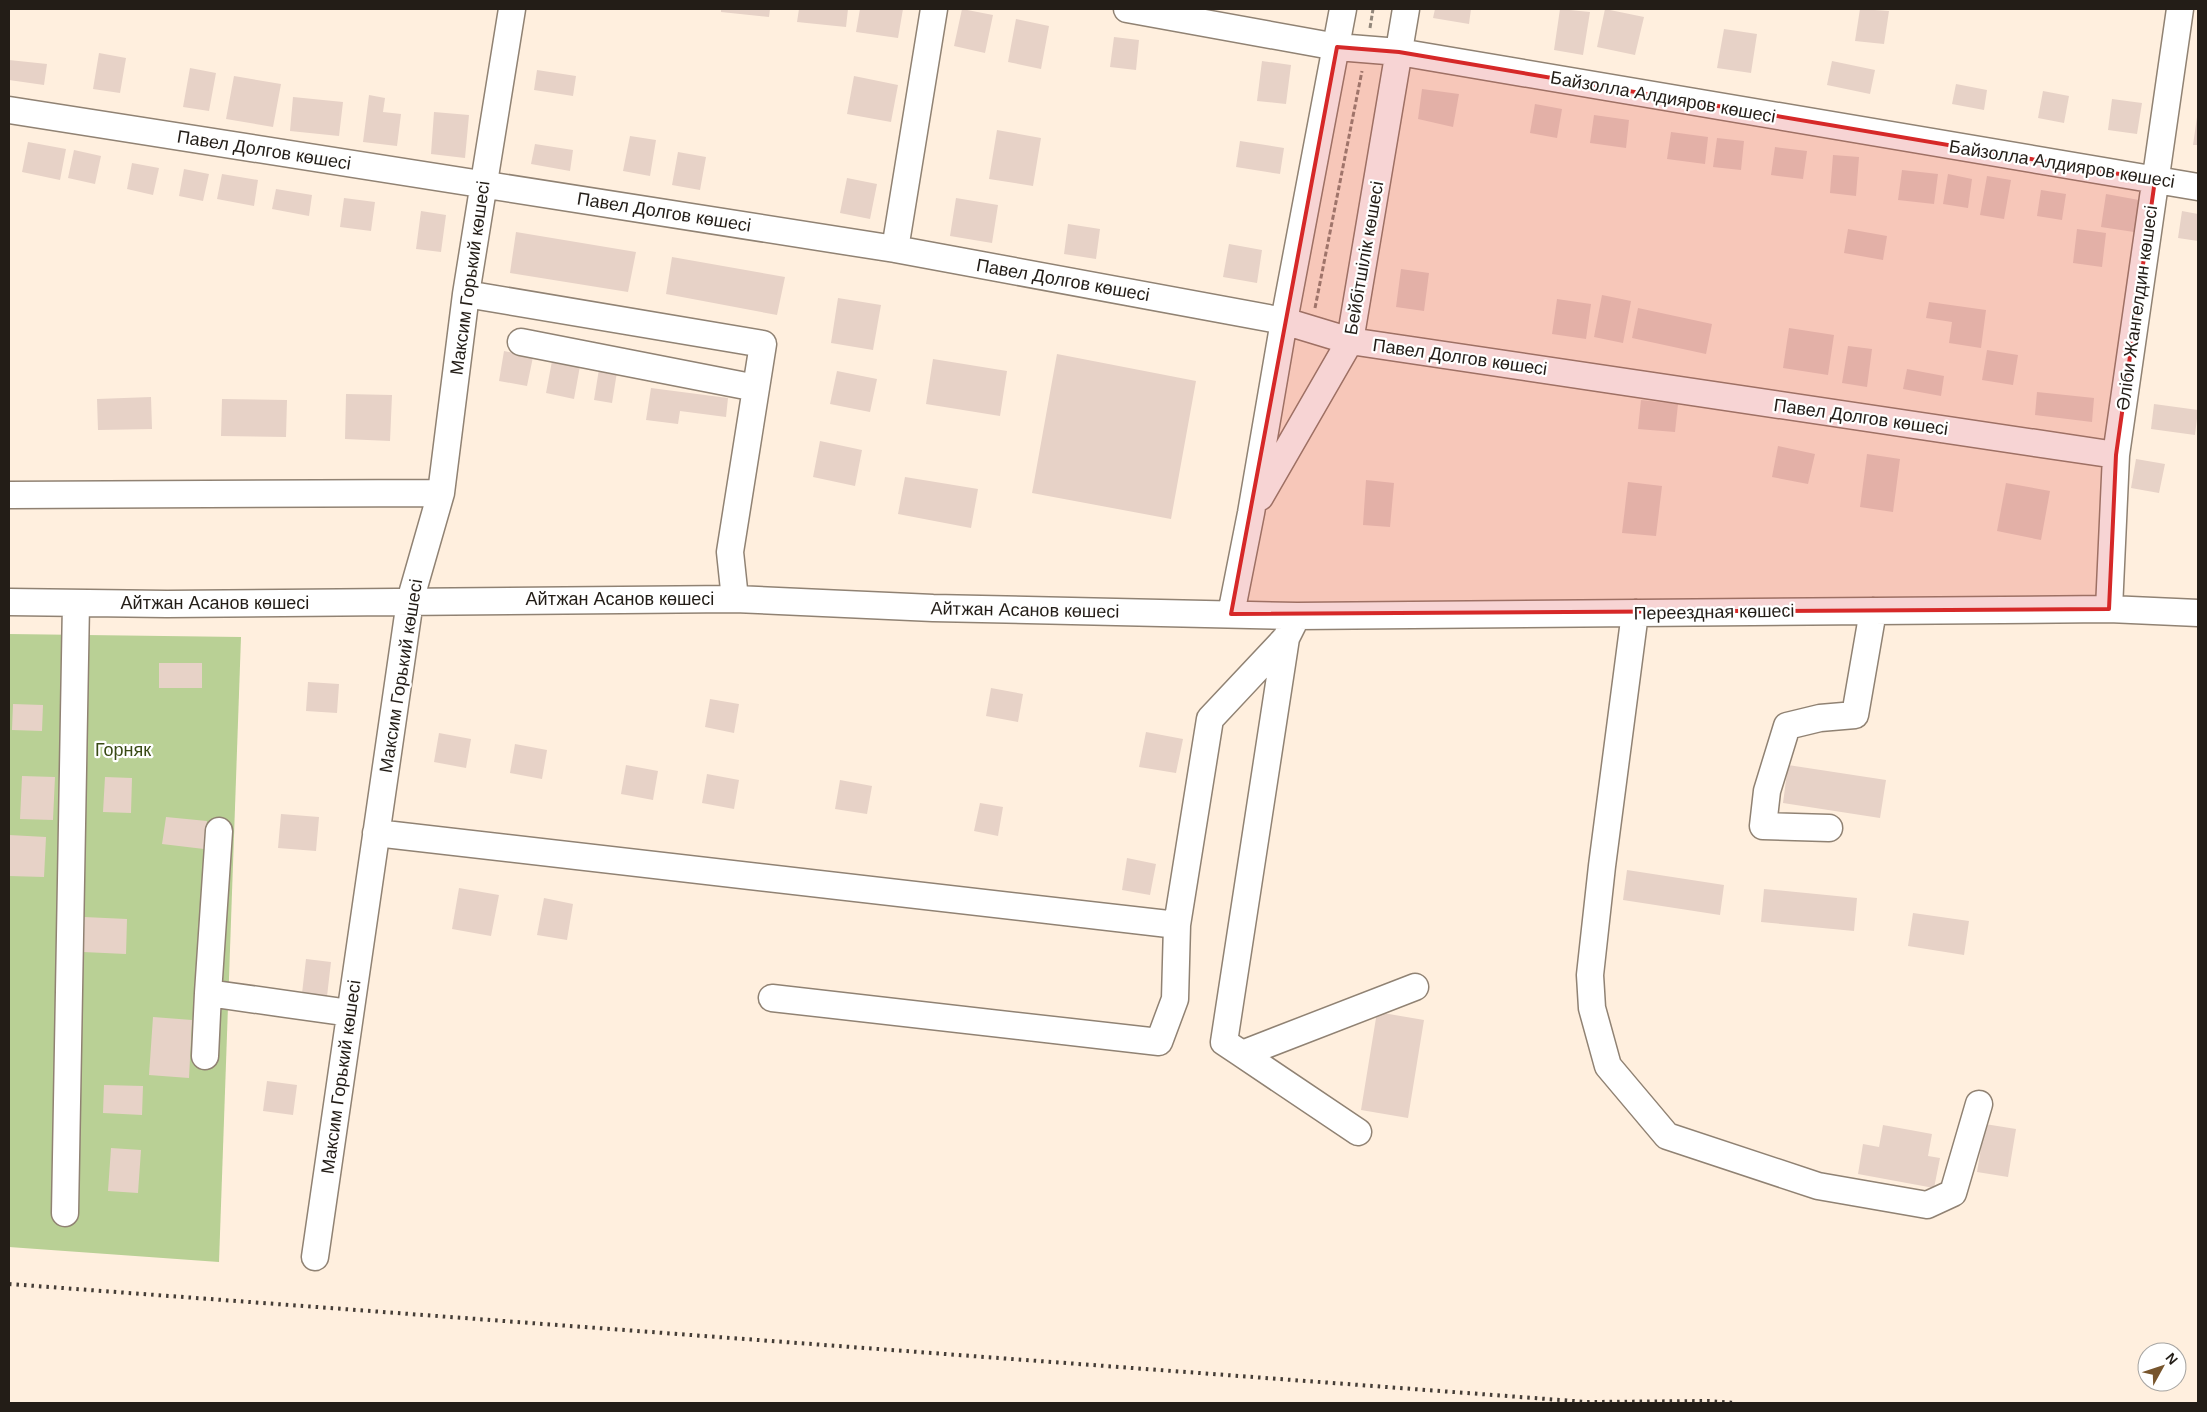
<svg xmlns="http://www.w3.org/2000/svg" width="2207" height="1412" font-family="Arial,sans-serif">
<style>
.green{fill:#b9d095}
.building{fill:#e7d2c7}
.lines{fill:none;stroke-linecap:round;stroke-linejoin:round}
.minor-casing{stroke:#908273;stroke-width:29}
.path{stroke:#92877b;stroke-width:3;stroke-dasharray:5 2.5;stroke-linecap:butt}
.minor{stroke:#fff;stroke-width:26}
.rail{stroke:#453d36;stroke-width:4;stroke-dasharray:2.5 5;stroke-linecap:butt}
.marked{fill:#d62828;fill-opacity:0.2;stroke:#d62828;stroke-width:4;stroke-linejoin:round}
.labels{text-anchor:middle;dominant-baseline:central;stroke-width:4.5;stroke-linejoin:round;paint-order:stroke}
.street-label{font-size:18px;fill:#231d17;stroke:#fff}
.park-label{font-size:18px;fill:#394a15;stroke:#fff}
</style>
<rect width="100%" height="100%" fill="#ffefde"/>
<path class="green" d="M 9,634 L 241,637 L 219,1262 L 9,1247 Z"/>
<path class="building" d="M 721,9 L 770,9 L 769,17 L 721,12 Z
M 799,9 L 848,9 L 846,27 L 797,22 Z
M 860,9 L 903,9 L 898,38 L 856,32 Z
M 962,9 L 993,15 L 985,53 L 954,46 Z
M 1435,9 L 1471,9 L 1469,24 L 1433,18 Z
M 1560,9 L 1590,12 L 1583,55 L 1554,50 Z
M 1605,9 L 1644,17 L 1635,55 L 1597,47 Z
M 1860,9 L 1889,11 L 1884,44 L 1855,41 Z
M 1016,19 L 1049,26 L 1041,69 L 1008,62 Z
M 1724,29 L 1757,34 L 1751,73 L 1717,68 Z
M 1114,37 L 1139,40 L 1136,70 L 1110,67 Z
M 99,53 L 126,58 L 120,93 L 93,89 Z
M 9,60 L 47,64 L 44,85 L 9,80 Z
M 1262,61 L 1291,65 L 1286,104 L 1257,101 Z
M 1832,61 L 1875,70 L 1870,94 L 1827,85 Z
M 190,68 L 216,73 L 209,111 L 183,107 Z
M 537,70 L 576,76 L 573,96 L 534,90 Z
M 234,76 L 281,84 L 273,127 L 226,119 Z
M 854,76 L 898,85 L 891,122 L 847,114 Z
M 1956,84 L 1987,90 L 1984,110 L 1952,104 Z
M 1422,89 L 1459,94 L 1453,127 L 1418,119 Z
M 2043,91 L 2069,96 L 2064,123 L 2038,118 Z
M 369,95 L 385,98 L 383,112 L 401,114 L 397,146 L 363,142 Z
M 293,97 L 343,102 L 339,136 L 290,131 Z
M 2112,99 L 2142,103 L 2137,134 L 2108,130 Z
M 1535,104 L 1562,109 L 1557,138 L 1530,133 Z
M 434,112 L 469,115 L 465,158 L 431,154 Z
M 1594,115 L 1629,120 L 1626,148 L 1590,143 Z
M 2197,117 L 2198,117 L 2198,145 L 2193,145 Z
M 997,130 L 1041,138 L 1033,186 L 989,179 Z
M 1671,132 L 1708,137 L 1705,164 L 1667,159 Z
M 630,136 L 656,140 L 650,176 L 623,171 Z
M 1717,138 L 1744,141 L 1741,170 L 1713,167 Z
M 1240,141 L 1284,148 L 1280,174 L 1236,167 Z
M 28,142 L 66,149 L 60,180 L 22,172 Z
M 535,144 L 573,150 L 570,171 L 531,164 Z
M 1775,147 L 1807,151 L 1803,179 L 1771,175 Z
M 74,150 L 101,156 L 95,184 L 68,178 Z
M 678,152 L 706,157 L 700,190 L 672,185 Z
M 1833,155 L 1859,157 L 1856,196 L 1830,193 Z
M 132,163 L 159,168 L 153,195 L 127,189 Z
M 184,169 L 209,174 L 203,201 L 179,196 Z
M 1902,170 L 1938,174 L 1934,204 L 1898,200 Z
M 222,174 L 258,180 L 254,206 L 217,199 Z
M 1948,174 L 1972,179 L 1968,208 L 1943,204 Z
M 1987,176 L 2011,180 L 2004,219 L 1980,215 Z
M 847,178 L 877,184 L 870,219 L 840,213 Z
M 276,189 L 312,195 L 309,216 L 272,209 Z
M 2041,190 L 2066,194 L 2062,220 L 2037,216 Z
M 2106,194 L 2139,200 L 2134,232 L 2101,227 Z
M 344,198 L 375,202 L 371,231 L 340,227 Z
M 956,198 L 998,205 L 992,243 L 950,236 Z
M 421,211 L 446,215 L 441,252 L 416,249 Z
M 2182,211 L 2198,214 L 2198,241 L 2178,238 Z
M 1068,224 L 1100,229 L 1096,259 L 1064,254 Z
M 1848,229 L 1887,236 L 1883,260 L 1844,253 Z
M 2077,229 L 2106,233 L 2102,267 L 2073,263 Z
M 516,232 L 636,252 L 628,292 L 510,273 Z
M 1229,244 L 1262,250 L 1257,283 L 1223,277 Z
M 672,257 L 785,277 L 777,315 L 666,294 Z
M 1401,269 L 1429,273 L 1424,311 L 1396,307 Z
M 1602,295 L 1631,301 L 1623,343 L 1594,337 Z
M 838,298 L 881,305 L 873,350 L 831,343 Z
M 1557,299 L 1591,304 L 1586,339 L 1552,334 Z
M 1929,302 L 1986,310 L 1981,348 L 1949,343 L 1952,322 L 1926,318 Z
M 1638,308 L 1712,324 L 1706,354 L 1632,338 Z
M 1789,328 L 1834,335 L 1828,375 L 1783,368 Z
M 1848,346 L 1872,349 L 1867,387 L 1842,383 Z
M 1987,350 L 2018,355 L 2013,385 L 1982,380 Z
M 504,351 L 533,357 L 527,386 L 499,381 Z
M 1057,354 L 1196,381 L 1171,519 L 1032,493 Z
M 933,359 L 1007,371 L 1000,416 L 926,404 Z
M 552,361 L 580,366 L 574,399 L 546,393 Z
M 599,369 L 617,372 L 612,403 L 594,400 Z
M 1907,369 L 1944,376 L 1941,396 L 1903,389 Z
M 837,371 L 877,379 L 870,412 L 830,404 Z
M 651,388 L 728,398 L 726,417 L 680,411 L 678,424 L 646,420 Z
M 2037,392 L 2094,398 L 2092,422 L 2035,415 Z
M 346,394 L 392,395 L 390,441 L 345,439 Z
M 151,397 L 152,429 L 98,430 L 97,399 Z
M 222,399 L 287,400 L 286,437 L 221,436 Z
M 1641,400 L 1678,404 L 1675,432 L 1638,429 Z
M 2154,404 L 2198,410 L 2195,435 L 2151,429 Z
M 820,441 L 862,450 L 855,486 L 813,477 Z
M 1778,446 L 1815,454 L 1808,484 L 1772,477 Z
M 1867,454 L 1900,459 L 1893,512 L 1860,507 Z
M 2136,459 L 2165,464 L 2159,493 L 2131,488 Z
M 905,477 L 978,489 L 971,528 L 898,514 Z
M 1366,480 L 1394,483 L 1390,527 L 1363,525 Z
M 1628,482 L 1662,486 L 1656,536 L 1622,533 Z
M 2006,483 L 2050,491 L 2041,540 L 1997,531 Z
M 159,663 L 202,663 L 202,688 L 159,688 Z
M 308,682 L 339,684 L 337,713 L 306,711 Z
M 991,688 L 1023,694 L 1018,722 L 986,716 Z
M 710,699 L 739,704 L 734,733 L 705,727 Z
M 13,704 L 43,705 L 42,731 L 12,730 Z
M 1146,732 L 1183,739 L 1176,773 L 1139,767 Z
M 439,733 L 471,739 L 466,768 L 434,762 Z
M 515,744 L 547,750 L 542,779 L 510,773 Z
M 626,765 L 658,771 L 653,800 L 621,794 Z
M 1788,765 L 1886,780 L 1880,818 L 1783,803 Z
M 707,774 L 739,780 L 734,809 L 702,803 Z
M 22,776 L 55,777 L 53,820 L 20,819 Z
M 105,777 L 132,778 L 131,813 L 103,812 Z
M 840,780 L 872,786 L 867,814 L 835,809 Z
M 980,803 L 1003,807 L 998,836 L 974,831 Z
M 281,814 L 319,817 L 316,851 L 278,848 Z
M 166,817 L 207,821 L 204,849 L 162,844 Z
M 9,835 L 46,837 L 44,877 L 9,876 Z
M 1127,858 L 1156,864 L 1150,895 L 1122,890 Z
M 1627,870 L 1724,885 L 1720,915 L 1623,900 Z
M 459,888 L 499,895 L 491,936 L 452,929 Z
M 1764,889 L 1857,898 L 1854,931 L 1761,922 Z
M 544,898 L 573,904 L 567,940 L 537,935 Z
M 1913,913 L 1969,921 L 1964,955 L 1908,946 Z
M 84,917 L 127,919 L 126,954 L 83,952 Z
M 306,959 L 331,962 L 326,1005 L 301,1002 Z
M 1377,1012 L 1424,1020 L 1408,1118 L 1361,1110 Z
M 153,1017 L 192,1020 L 189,1078 L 149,1075 Z
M 267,1081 L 297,1085 L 293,1115 L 263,1111 Z
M 104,1085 L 143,1086 L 142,1115 L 103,1113 Z
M 1985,1124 L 2016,1129 L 2008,1177 L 1977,1172 Z
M 1883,1125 L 1932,1134 L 1928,1156 L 1940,1158 L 1934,1188 L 1858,1174 L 1863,1144 L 1879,1147 Z
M 111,1148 L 141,1150 L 138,1193 L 108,1191 Z"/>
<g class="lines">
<defs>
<path id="minor" d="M 1127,9 L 1337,47 L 1399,52 L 2198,187
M 9,110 L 895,249 L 1284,321 L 1350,341 L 2116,455
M 895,249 L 934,9
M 466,294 L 763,344 L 730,552 L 735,599
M 521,342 L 756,388
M 9,495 L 441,493
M 1260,497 L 1350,341 L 1406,9
M 9,602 L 167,604 L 735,599 L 933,608 L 1297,616 L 2109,609 L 2198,613
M 2109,609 L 2116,455 L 2180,9
M 1635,613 L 1602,866 L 1590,975 L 1592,1008 L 1608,1066 L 1667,1136 L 1818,1186 L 1927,1205 L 1953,1193 L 1979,1104
M 1231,614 L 1251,513 L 1284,321 L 1343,9
M 1286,638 L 1224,1042 L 1242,1054 L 1415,987
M 1829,828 L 1763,826 L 1767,791 L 1787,726 L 1820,718 L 1855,715 L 1873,611
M 219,831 L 208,993 L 350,1013
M 376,833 L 1177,925 L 1210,719 L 1286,638 L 1297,616
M 772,998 L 1159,1042 L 1175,999 L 1177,925
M 1242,1054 L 1358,1132
M 205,1056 L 208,993
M 65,1213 L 76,603
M 315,1257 L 410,601 L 441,493 L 466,294 L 512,9"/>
</defs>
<use href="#minor" class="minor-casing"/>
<path class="path" d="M 1370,28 L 1373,9
M 1315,308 L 1362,71"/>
<use href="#minor" class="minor"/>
<path class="rail" d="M 9,1284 L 1587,1402 L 1709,1401 L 1735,1403"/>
</g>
<path class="marked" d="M 1337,47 L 1399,52 L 2155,180 L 2116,455 L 2109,609 L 1231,614 Z"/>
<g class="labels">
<g class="street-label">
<text transform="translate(1663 97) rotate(10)">Байзолла Алдияров көшесі</text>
<text transform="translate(264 150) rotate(9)">Павел Долгов көшесі</text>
<text transform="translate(2062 164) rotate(9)">Байзолла Алдияров көшесі</text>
<text transform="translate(664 212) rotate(9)">Павел Долгов көшесі</text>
<text transform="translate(1364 258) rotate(-80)">Бейбітшілік көшесі</text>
<text transform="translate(470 278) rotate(-82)">Максим Горький көшесі</text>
<text transform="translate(1063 280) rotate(10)">Павел Долгов көшесі</text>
<text transform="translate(2137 308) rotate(-82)">Әліби Жангелдин көшесі</text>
<text transform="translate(1460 357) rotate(8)">Павел Долгов көшесі</text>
<text transform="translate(1861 417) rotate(8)">Павел Долгов көшесі</text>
<text x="620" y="599">Айтжан Асанов көшесі</text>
<text x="215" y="603">Айтжан Асанов көшесі</text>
<text transform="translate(1025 610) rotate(1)">Айтжан Асанов көшесі</text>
<text transform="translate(1714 612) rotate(-1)">Переездная көшесі</text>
<text transform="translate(401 676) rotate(-81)">Максим Горький көшесі</text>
<text transform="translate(341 1077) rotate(-82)">Максим Горький көшесі</text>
</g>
<g class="park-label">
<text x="123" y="750">Горняк</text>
</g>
</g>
<rect width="2207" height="1412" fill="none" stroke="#231d17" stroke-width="20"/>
<g transform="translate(2162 1367) rotate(50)"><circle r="24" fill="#ffffff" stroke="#a7a5a2"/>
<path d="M0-4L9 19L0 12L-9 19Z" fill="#77552d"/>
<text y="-8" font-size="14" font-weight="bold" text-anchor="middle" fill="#231d17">N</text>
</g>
</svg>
